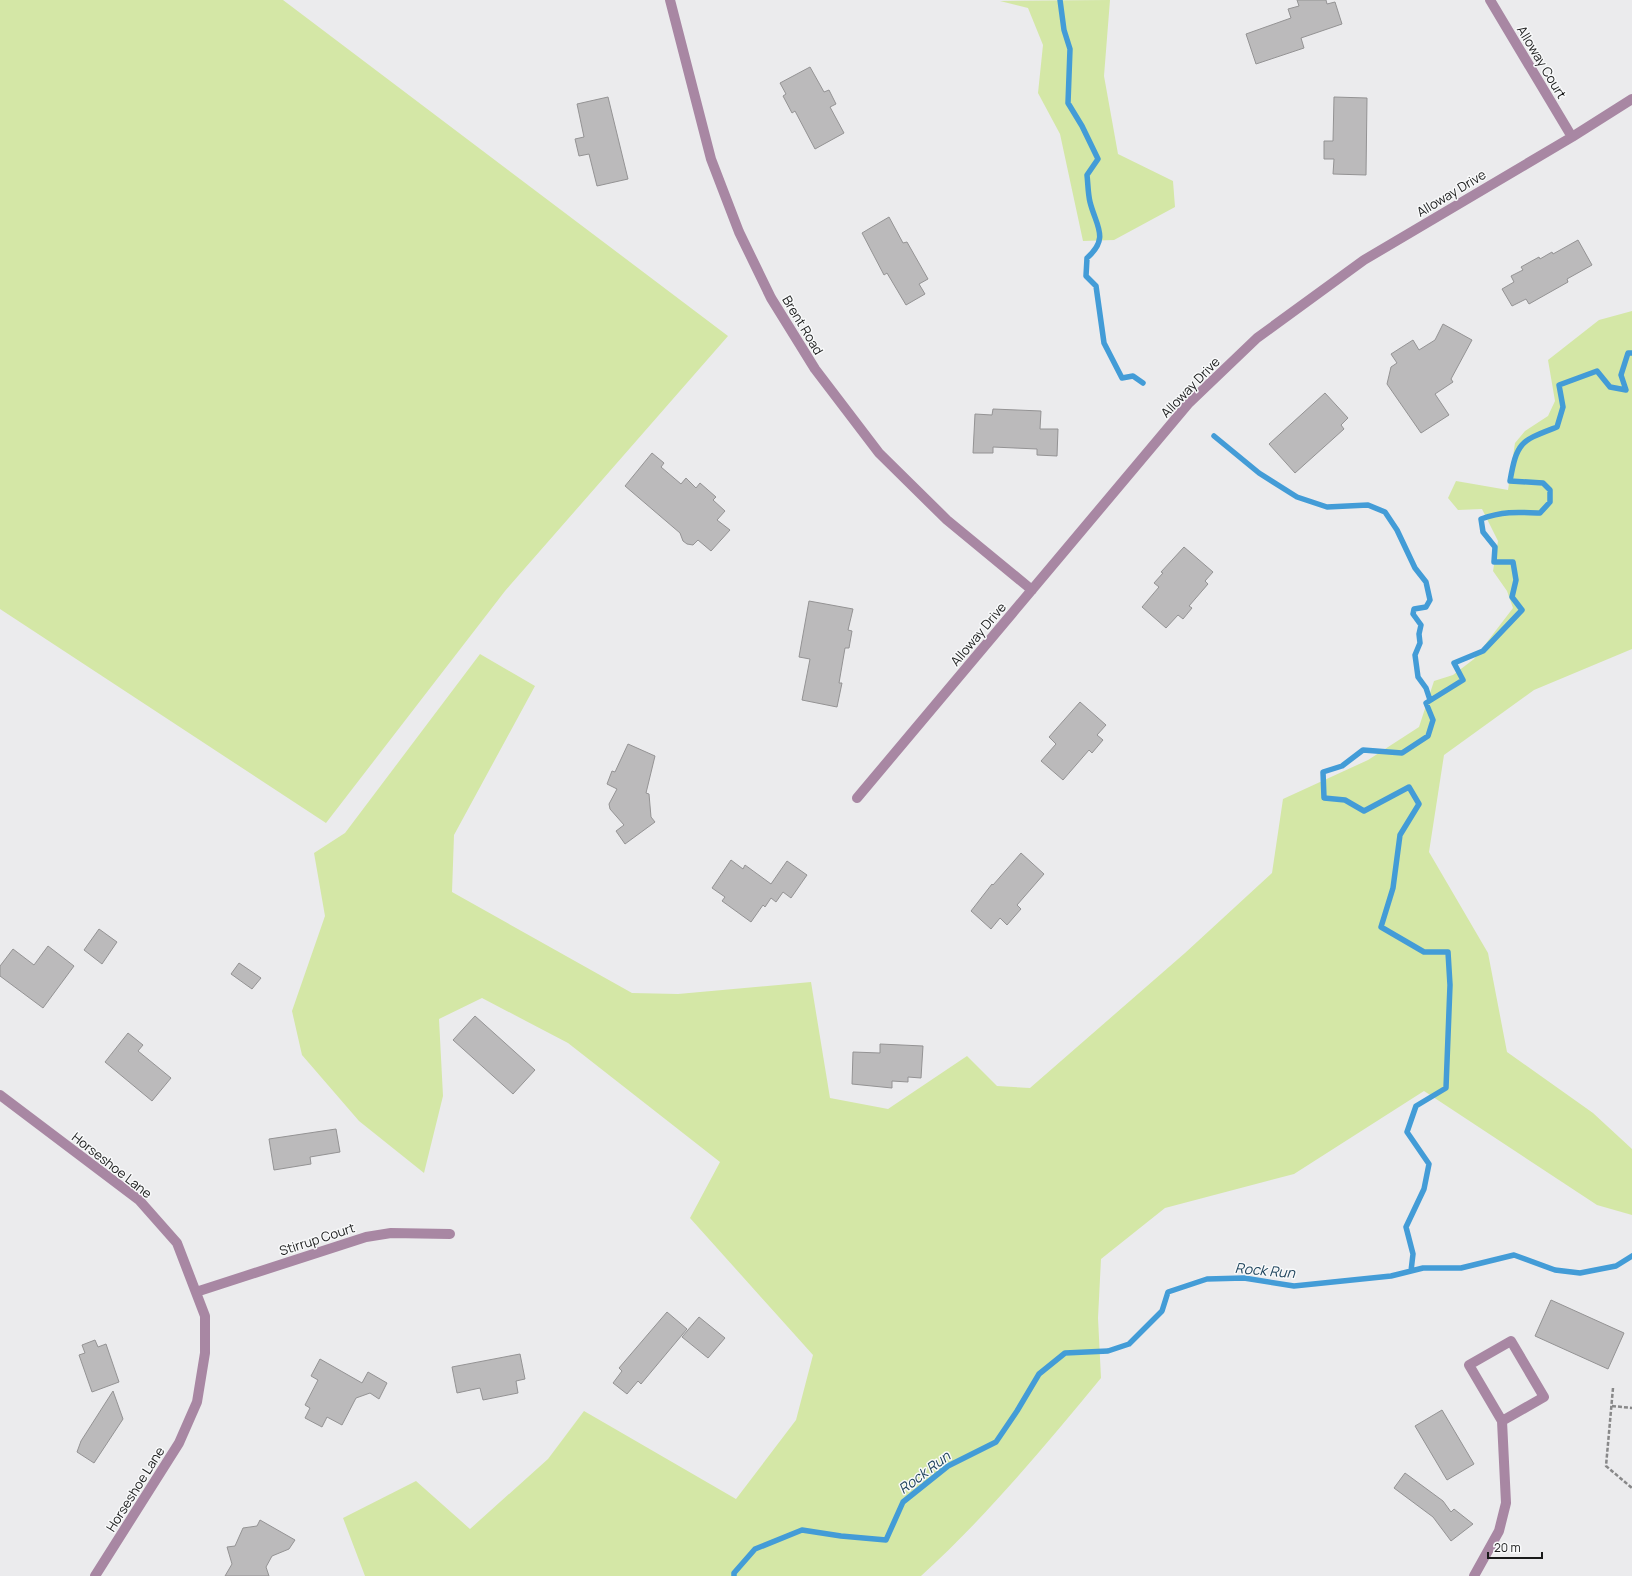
<svg xmlns="http://www.w3.org/2000/svg" width="1632" height="1576" font-family="Manrope,sans-serif">
<style>
.green{fill:#d4e7a6}
.lines{fill:none;stroke-linecap:round;stroke-linejoin:round}
.stream{stroke:#439cd7;stroke-width:5.5}
.building{fill:#bbbabb;stroke:#949394}
.path{stroke:#888889;stroke-width:2.5;stroke-dasharray:4 2;stroke-linecap:butt}
.lane{stroke:#a887a3;stroke-width:10}
.street{stroke:#a887a3;stroke-width:10}
.labels{text-anchor:middle;dominant-baseline:central;stroke-width:3;stroke-linejoin:round;paint-order:stroke}
.street-label{font-size:13px;fill:#191a1a;stroke:#f8f9fa}
.water-label{font-size:14px;font-style:italic;fill:#1e435c;stroke:#f8f9fa}
</style>
<rect width="100%" height="100%" fill="#ebebed"/>
<path class="green" d="M 0,0 L 283,0 L 728,336 L 505,591 L 326,823 L 0,609 Z
M 1110,0 L 1104,76 L 1118,154 L 1173,181 L 1175,207 L 1114,240 L 1083,241 L 1060,134 L 1038,93 L 1043,45 L 1028,8 L 1000,1 Z
M 1632,311 L 1632,649 L 1534,690 L 1444,755 L 1429,852 L 1488,953 L 1507,1052 L 1593,1113 L 1632,1149 L 1632,1215 L 1597,1205 L 1424,1091 L 1294,1174 L 1165,1208 L 1101,1259 L 1098,1318 L 1101,1378 C 1044,1447 987,1516 921,1576 L 365,1576 L 343,1518 L 416,1481 L 470,1529 L 548,1459 L 584,1411 L 736,1499 L 796,1420 L 813,1355 L 690,1218 L 720,1162 L 568,1043 L 482,998 L 439,1019 L 443,1096 L 424,1173 L 359,1121 L 302,1055 L 292,1011 L 325,916 L 314,853 L 345,833 L 480,654 L 535,686 L 454,835 L 452,892 L 632,993 L 678,994 L 811,982 L 830,1098 L 888,1109 L 967,1056 L 997,1086 L 1030,1088 L 1185,953 L 1272,873 L 1283,799 L 1368,760 L 1419,727 L 1434,681 L 1453,675 L 1474,659 L 1513,608 L 1507,591 L 1493,571 L 1498,541 L 1482,509 L 1458,510 L 1448,498 L 1456,481 L 1508,490 L 1515,443 L 1525,431 L 1548,416 L 1555,401 L 1548,360 L 1599,320 Z"/>
<g class="lines">
<path class="stream" d="M 1060,0 L 1064,30 L 1070,49 L 1068,103 L 1082,126 L 1098,159 L 1087,175 C 1088,184 1088,194 1090,202 C 1096,226 1110,238 1087,258 L 1086,276 L 1096,286 L 1104,343 L 1122,378 L 1133,376 L 1143,383
M 1214,436 L 1259,473 L 1297,497 L 1327,507 L 1368,505 L 1385,512 L 1397,530 L 1415,568 L 1426,582 L 1430,600 L 1426,607 L 1414,609 L 1413,614 L 1421,625 L 1419,634 L 1420,643 L 1415,655 L 1418,677 L 1426,688 L 1430,700
M 1411,1271 L 1413,1254 L 1406,1227 L 1424,1189 L 1429,1164 L 1407,1132 L 1416,1106 L 1446,1088 L 1450,985 L 1448,952 L 1424,952 L 1381,927 L 1393,888 L 1400,835 L 1419,804 L 1409,787 L 1364,811 L 1345,800 L 1324,798 L 1323,772 L 1342,766 L 1363,750 L 1402,753 L 1428,736 L 1433,720 L 1426,703 L 1463,680 L 1454,663 L 1483,651 L 1522,610 L 1512,597 L 1516,580 L 1513,562 L 1494,562 L 1495,547 L 1483,532 L 1481,519 C 1503,511 1517,512 1540,513 L 1550,502 L 1550,490 L 1543,483 L 1510,481 C 1517,441 1521,441 1557,427 L 1563,407 L 1559,385 L 1597,371 L 1610,387 L 1626,390 L 1621,375 L 1628,353 L 1632,353
M 734,1576 L 734,1573 L 755,1549 L 802,1530 L 841,1536 L 886,1540 L 903,1502 L 948,1466 L 996,1442 L 1017,1411 L 1039,1374 L 1065,1353 L 1108,1351 L 1129,1344 L 1162,1311 L 1168,1292 L 1207,1279 L 1244,1278 L 1294,1286 L 1391,1276 L 1423,1268 L 1461,1268 L 1514,1255 L 1555,1270 L 1580,1273 L 1616,1266 L 1632,1256"/>
</g>
<path class="building" d="M 1297,0 L 1326,0 L 1327,4 L 1335,2 L 1342,24 L 1301,38 L 1304,48 L 1256,64 L 1246,34 L 1291,18 L 1288,9 L 1299,6 Z
M 810,67 L 824,92 L 829,90 L 836,104 L 830,107 L 844,133 L 815,149 L 795,111 L 792,113 L 783,96 L 786,94 L 780,83 Z
M 608,97 L 628,179 L 597,186 L 589,154 L 579,156 L 575,139 L 584,137 L 577,104 Z
M 1334,97 L 1367,98 L 1366,175 L 1333,174 L 1334,159 L 1324,159 L 1324,141 L 1333,141 Z
M 889,217 L 903,243 L 907,242 L 928,279 L 919,284 L 925,294 L 906,305 L 887,273 L 884,275 L 862,233 Z
M 1578,240 L 1592,265 L 1567,279 L 1568,282 L 1529,304 L 1526,299 L 1512,306 L 1502,289 L 1514,282 L 1511,276 L 1523,270 L 1521,267 L 1539,257 L 1540,259 L 1552,252 L 1553,254 Z
M 1443,324 L 1472,340 L 1451,379 L 1453,382 L 1435,394 L 1449,415 L 1421,433 L 1387,384 L 1391,367 L 1397,363 L 1391,354 L 1413,340 L 1419,350 L 1435,340 Z
M 1325,393 L 1348,418 L 1341,425 L 1344,429 L 1295,473 L 1269,444 Z
M 993,409 L 1041,411 L 1040,429 L 1058,429 L 1057,456 L 1037,455 L 1037,449 L 993,447 L 993,453 L 973,453 L 975,414 L 992,415 Z
M 652,453 L 664,463 L 661,467 L 681,484 L 686,478 L 696,488 L 700,483 L 716,497 L 713,500 L 725,511 L 717,520 L 730,530 L 711,551 L 698,540 L 693,545 L 687,544 L 683,541 L 680,533 L 625,486 Z
M 1184,547 L 1213,572 L 1205,581 L 1208,584 L 1189,606 L 1192,608 L 1183,619 L 1178,615 L 1166,628 L 1142,607 L 1159,587 L 1154,583 L 1163,573 L 1161,572 Z
M 809,601 L 853,609 L 848,630 L 852,631 L 849,648 L 845,648 L 839,683 L 842,683 L 837,707 L 802,700 L 810,659 L 799,657 Z
M 1080,702 L 1106,725 L 1097,735 L 1103,740 L 1092,753 L 1089,750 L 1063,780 L 1041,761 L 1056,744 L 1049,737 Z
M 628,744 L 655,756 L 646,793 L 649,794 L 651,817 L 655,822 L 625,844 L 616,831 L 624,825 L 610,809 L 609,804 L 617,789 L 607,784 L 612,771 L 615,772 Z
M 1021,853 L 1044,874 L 1017,905 L 1021,909 L 1007,925 L 1000,918 L 991,929 L 971,911 L 992,884 L 993,885 Z
M 731,860 L 743,869 L 745,865 L 771,884 L 787,861 L 807,875 L 791,898 L 783,892 L 776,902 L 771,898 L 765,907 L 763,905 L 751,922 L 722,901 L 725,897 L 712,888 Z
M 99,929 L 117,942 L 102,964 L 84,950 Z
M 48,946 L 74,966 L 43,1008 L 0,976 L 0,966 L 13,949 L 34,965 Z
M 239,963 L 261,978 L 252,989 L 231,974 Z
M 475,1016 L 535,1070 L 513,1094 L 453,1040 Z
M 128,1033 L 143,1045 L 138,1051 L 171,1078 L 152,1101 L 105,1062 Z
M 880,1044 L 923,1046 L 921,1078 L 908,1077 L 908,1082 L 892,1081 L 892,1088 L 852,1084 L 853,1052 L 880,1053 Z
M 336,1129 L 340,1152 L 310,1157 L 311,1164 L 274,1170 L 269,1139 Z
M 1551,1300 L 1624,1333 L 1608,1369 L 1535,1336 Z
M 667,1312 L 687,1329 L 641,1384 L 638,1381 L 627,1394 L 613,1383 L 622,1371 L 619,1368 Z
M 699,1317 L 725,1338 L 708,1358 L 682,1337 Z
M 95,1340 L 98,1347 L 106,1344 L 119,1382 L 92,1392 L 79,1355 L 85,1353 L 82,1345 Z
M 520,1354 L 525,1379 L 516,1381 L 518,1393 L 483,1400 L 480,1388 L 457,1393 L 452,1367 Z
M 320,1359 L 362,1383 L 368,1372 L 387,1383 L 379,1399 L 370,1393 L 356,1398 L 342,1425 L 327,1417 L 322,1427 L 305,1418 L 310,1408 L 305,1405 L 318,1380 L 311,1376 Z
M 113,1391 L 123,1419 L 94,1463 L 77,1452 L 81,1441 Z
M 1442,1410 L 1474,1464 L 1447,1480 L 1415,1426 Z
M 1405,1473 L 1443,1501 L 1451,1512 L 1454,1509 L 1473,1524 L 1451,1541 L 1433,1517 L 1394,1488 Z
M 260,1520 L 295,1540 L 289,1549 L 272,1556 L 266,1567 L 269,1576 L 225,1576 L 232,1564 L 227,1547 L 235,1546 L 243,1528 L 257,1526 Z"/>
<g class="lines">
<path class="path" d="M 1613,1388 L 1606,1466 L 1632,1488
M 1612,1406 L 1632,1408"/>
<path class="lane" d="M 1474,1576 L 1499,1531 L 1506,1503 L 1502,1421 L 1469,1365 L 1511,1341 L 1544,1397 L 1502,1421"/>
<path class="street" d="M 670,0 L 711,159 L 739,232 L 771,298 L 815,369 L 879,453 L 947,520 L 1032,590
M 1490,0 L 1572,137
M 857,798 L 1188,404 L 1257,338 L 1364,260 L 1572,137 L 1632,99
M 0,1095 L 139,1200 L 177,1243 L 205,1316 L 205,1353 L 197,1402 L 179,1443 L 95,1576
M 196,1292 L 366,1237 L 391,1233 L 450,1234"/>
</g>
<g class="labels">
<g class="street-label">
<text transform="translate(1542 62) rotate(59)">Alloway Court</text>
<text transform="translate(1451 193) rotate(-31)">Alloway Drive</text>
<text transform="translate(803 325) rotate(59)">Brent Road</text>
<text transform="translate(1190 387) rotate(-46)">Alloway Drive</text>
<text transform="translate(978 634) rotate(-50)">Alloway Drive</text>
<text transform="translate(112 1165) rotate(38)">Horseshoe Lane</text>
<text transform="translate(317 1239) rotate(-18)">Stirrup Court</text>
<text transform="translate(135 1489) rotate(-58)">Horseshoe Lane</text>
</g>
<g class="water-label">
<text transform="translate(1265 1270) rotate(5)">Rock Run</text>
<text transform="translate(924 1472) rotate(-37)">Rock Run</text>
</g>
</g>
<path d="M1488 1552v6h54v-6" fill="none" stroke="#191a1a" stroke-width="2"/>
<text x="1494" y="1552" font-size="12" fill="#191a1a" stroke="#f8f9fa" stroke-width="3" paint-order="stroke">20 m</text>
</svg>
